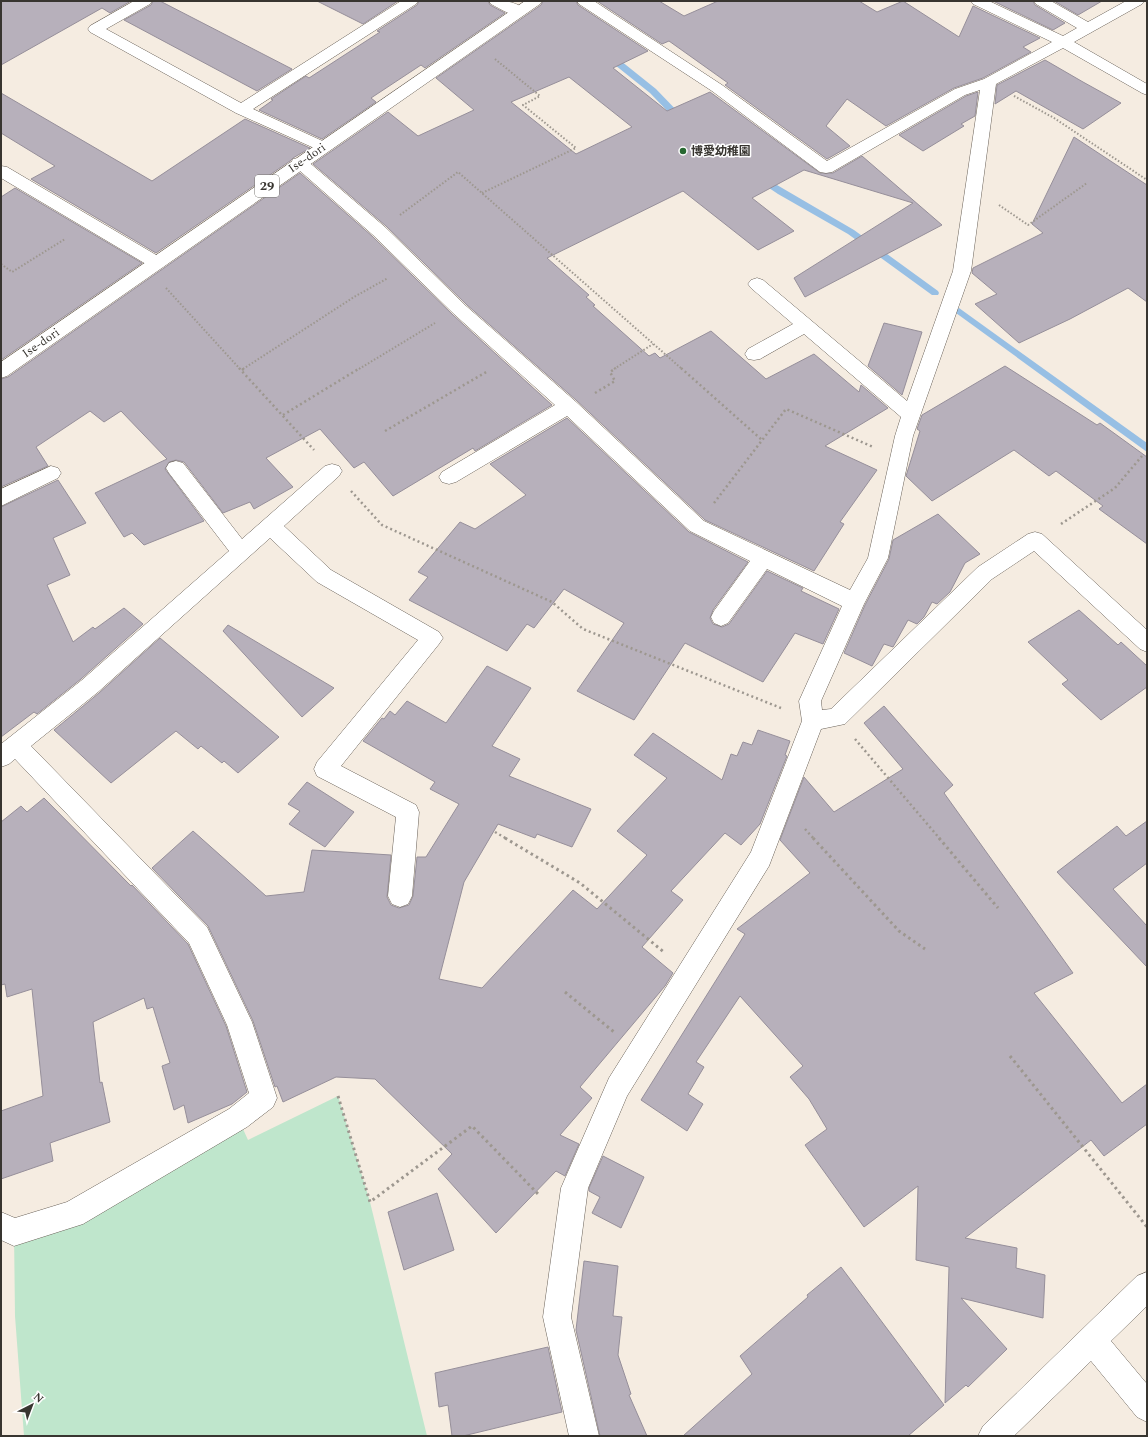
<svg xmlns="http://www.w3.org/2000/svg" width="1148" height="1437" font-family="Spectral,'Noto Sans JP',serif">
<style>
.green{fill:#bfe6cc}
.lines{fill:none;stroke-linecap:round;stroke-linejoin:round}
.stream{fill:#97bfe4;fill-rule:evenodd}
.building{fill:#b7b0bb;stroke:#968f9a;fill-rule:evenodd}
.minor-casing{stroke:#6a6259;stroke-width:1}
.major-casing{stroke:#6a6259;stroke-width:1}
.path-far2{stroke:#9d978f;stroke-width:2;stroke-dasharray:1.5 2;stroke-linecap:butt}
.path-far1{stroke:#9d978f;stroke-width:2.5;stroke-dasharray:2 3;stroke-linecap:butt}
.path{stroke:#9d978f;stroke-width:3;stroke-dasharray:2.5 3.5;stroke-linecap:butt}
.minor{fill:#fff;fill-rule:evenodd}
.major{fill:#fff;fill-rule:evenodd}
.poi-dot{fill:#276831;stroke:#fff;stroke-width:1.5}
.labels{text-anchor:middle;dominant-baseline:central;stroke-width:3;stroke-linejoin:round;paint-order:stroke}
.far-poi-label{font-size:12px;font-weight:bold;fill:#383530;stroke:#fff;text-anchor:start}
.far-street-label{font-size:12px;fill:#383530;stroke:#fff}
.shield{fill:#fff;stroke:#74726e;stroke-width:1}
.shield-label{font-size:13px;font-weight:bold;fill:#383530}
</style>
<rect width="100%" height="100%" fill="#f5ece1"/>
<path class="green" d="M 338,1096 L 370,1202 L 427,1436 L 24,1436 L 15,1316 L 14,1232 L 238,1118 L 248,1140 Z"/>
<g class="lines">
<path class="stream" d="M 605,53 L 611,53 L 656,89 L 683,117 L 683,121 L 677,121 L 650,93 L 605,57 Z
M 760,175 L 854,230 L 938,291 L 939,293 L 938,295 L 932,295 L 848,234 L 778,194 L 757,180 L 756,178 Z
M 959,308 L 1140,438 L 1147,443 L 1147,452 L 956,313 L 955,311 Z"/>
</g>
<path class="building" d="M 1,1 L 131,1 L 110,13 L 102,8 L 1,65 Z
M 153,1 L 160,1 L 292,69 L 257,91 L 124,20 L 151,5 Z
M 317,1 L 398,1 L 363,24 Z
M 419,1 L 488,1 L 490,5 L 505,13 L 425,68 L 421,65 L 371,98 L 376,102 L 322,139 L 259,110 L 273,100 L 271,99 L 306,76 L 309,78 L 380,32 L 377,31 L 417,5 Z
M 543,1 L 576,1 L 578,5 L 648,51 L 613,68 L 667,111 L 710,92 L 820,173 L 833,173 L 862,156 L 942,225 L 805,297 L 794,278 L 913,203 L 804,170 L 752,198 L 794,231 L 758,250 L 683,191 L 547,258 L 589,295 L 586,297 L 595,305 L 593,306 L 649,356 L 655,353 L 660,358 L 711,331 L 766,379 L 814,354 L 859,392 L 861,385 L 888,408 L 825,446 L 877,470 L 840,522 L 844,524 L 814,571 L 705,520 L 576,400 L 467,305 L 386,226 L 313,164 L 388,112 L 418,136 L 474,110 L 436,78 L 541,5 ZM 569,77 L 632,127 L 576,154 L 511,102 Z
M 597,1 L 659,1 L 684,16 L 718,1 L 859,1 L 877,12 L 903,1 L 959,37 L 973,6 L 1040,38 L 1023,47 L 1031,52 L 983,78 L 954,88 L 886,126 L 847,99 L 826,126 L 850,146 L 827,159 L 725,85 L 728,83 L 669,41 L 662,44 Z
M 993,1 L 1033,1 L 1035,5 L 1065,23 L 1053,30 Z
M 1054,1 L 1102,1 L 1078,15 Z
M 1045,60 L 1083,82 L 1121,103 L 1083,129 L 1016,91 L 995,104 L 997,85 Z
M 978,92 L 975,116 L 961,124 L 964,126 L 923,151 L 899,135 L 966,96 Z
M 1,93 L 152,181 L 245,119 L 310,148 L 293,158 L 290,161 L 156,253 L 31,179 L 55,166 L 1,133 Z
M 1074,137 L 1147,185 L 1147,302 L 1128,288 L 1070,319 L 1019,343 L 975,304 L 997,294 L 972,273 L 973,268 L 1043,233 L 1032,224 Z
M 300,173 L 372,236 L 453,315 L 552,405 L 475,451 L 473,448 L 393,496 L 364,462 L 354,468 L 320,429 L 266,458 L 293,487 L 254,509 L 250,502 L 223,513 L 184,462 L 176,460 L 169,462 L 165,469 L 204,521 L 144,545 L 132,533 L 124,537 L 95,493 L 167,459 L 121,411 L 104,422 L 90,411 L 36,447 L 48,466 L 1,487 L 1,379 L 8,377 Z
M 15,188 L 142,263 L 1,360 L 1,197 Z
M 884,323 L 922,332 L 902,395 L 868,366 Z
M 1005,366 L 1097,425 L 1100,423 L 1147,457 L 1147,544 L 1099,509 L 1103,506 L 1056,471 L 1049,476 L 1014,450 L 932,501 L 906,476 L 920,431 L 917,429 L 922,415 Z
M 567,418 L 689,532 L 748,562 L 713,610 L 710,618 L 713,624 L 722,627 L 729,624 L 767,571 L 803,588 L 801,591 L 839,609 L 823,644 L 795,633 L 763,682 L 685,643 L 634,720 L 577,691 L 624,623 L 564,589 L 534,628 L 527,624 L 507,651 L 409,600 L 428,577 L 418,572 L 460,522 L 475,529 L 526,495 L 490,464 Z
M 58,480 L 86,523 L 53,538 L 70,575 L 47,585 L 73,642 L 93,627 L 95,629 L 124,608 L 143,624 L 81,679 L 37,714 L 34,712 L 1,737 L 1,507 Z
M 938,514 L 980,554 L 965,563 L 950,592 L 937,604 L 932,602 L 924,617 L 917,624 L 908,620 L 893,647 L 884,644 L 872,666 L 844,653 L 865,605 L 889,559 L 893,540 Z
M 1079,610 L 1118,645 L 1121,642 L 1147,666 L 1147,687 L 1101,720 L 1062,684 L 1068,680 L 1028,642 Z
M 228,625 L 334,688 L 302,717 L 223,631 Z
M 160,638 L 279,737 L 238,773 L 224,761 L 222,763 L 201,746 L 198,749 L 176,731 L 111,783 L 54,730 L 99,693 Z
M 487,666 L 531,688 L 492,746 L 520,759 L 509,776 L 591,809 L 572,847 L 537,834 L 535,838 L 498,824 L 464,882 L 439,979 L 482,988 L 573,890 L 597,909 L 647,855 L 617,831 L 667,778 L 634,755 L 653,733 L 722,780 L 731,754 L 737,756 L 743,742 L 752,745 L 758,730 L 790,741 L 785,755 L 787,756 L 760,824 L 741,845 L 725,833 L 671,891 L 683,900 L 642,947 L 673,973 L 665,986 L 580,1087 L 592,1098 L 560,1135 L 579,1144 L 565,1176 L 556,1171 L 496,1233 L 438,1169 L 452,1154 L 375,1079 L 336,1077 L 283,1102 L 277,1086 L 275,1087 L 253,1021 L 208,926 L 152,868 L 193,831 L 266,896 L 304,892 L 312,850 L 391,855 L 387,897 L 391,905 L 399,908 L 409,905 L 413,896 L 417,857 L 426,857 L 459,804 L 430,789 L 435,782 L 363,741 L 382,718 L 384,719 L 390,711 L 395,715 L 407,701 L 446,723 Z
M 884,706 L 953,785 L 944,793 L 1073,973 L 1034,993 L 1122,1103 L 1147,1084 L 1147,1124 L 1104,1156 L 1091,1140 L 965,1238 L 1017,1248 L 1016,1268 L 1045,1275 L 1043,1318 L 961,1298 L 1007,1349 L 968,1387 L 966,1385 L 945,1403 L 949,1267 L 916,1260 L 918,1186 L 864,1227 L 805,1145 L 827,1129 L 809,1099 L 790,1077 L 803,1066 L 740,996 L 696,1062 L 704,1067 L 688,1094 L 703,1104 L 687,1131 L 641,1100 L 745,934 L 737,929 L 810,873 L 780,840 L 804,777 L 834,812 L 903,769 L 864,723 Z
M 307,782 L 354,812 L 325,847 L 289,824 L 300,811 L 288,804 Z
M 44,798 L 131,886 L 132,885 L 188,944 L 226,1026 L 247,1092 L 232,1104 L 188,1123 L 184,1105 L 174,1110 L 162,1066 L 170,1063 L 153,1007 L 147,1009 L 144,998 L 93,1022 L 100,1083 L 102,1082 L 110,1122 L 50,1143 L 53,1161 L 1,1179 L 1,1111 L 43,1096 L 32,989 L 7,997 L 5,984 L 1,985 L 1,822 L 21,806 L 27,812 Z
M 1147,821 L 1147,863 L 1113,889 L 1147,926 L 1147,967 L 1057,872 L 1117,826 L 1126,836 Z
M 603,1156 L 644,1177 L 621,1228 L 592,1213 L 600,1197 L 589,1191 L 589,1188 Z
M 437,1193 L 454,1250 L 404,1270 L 388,1212 Z
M 584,1261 L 618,1266 L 613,1316 L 622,1317 L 618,1355 L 631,1394 L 629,1395 L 647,1436 L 600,1436 L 576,1330 Z
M 841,1267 L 944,1405 L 908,1436 L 683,1436 L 752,1374 L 740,1356 L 808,1297 L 807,1295 Z
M 548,1347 L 562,1412 L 463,1436 L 452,1436 L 448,1405 L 439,1407 L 435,1373 Z"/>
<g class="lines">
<defs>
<path id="minor" d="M 134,1 L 152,1 L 150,4 L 106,29 L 241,103 L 401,1 L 418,1 L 416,4 L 253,109 L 329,144 L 331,147 L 329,150 L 323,152 L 236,113 L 90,32 L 88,29 L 90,26 Z
M 489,1 C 501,1 518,0 526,12 L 524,15 C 513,18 501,9 491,4 Z
M 577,1 L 594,1 L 722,85 L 827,161 L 955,89 L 984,79 L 1052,42 L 973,4 L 971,1 L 989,1 L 1063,36 L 1077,28 L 1036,4 L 1034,1 L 1051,1 L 1088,22 L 1126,1 L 1144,1 L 1142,4 L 1074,42 L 1147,84 L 1147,95 L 1142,93 L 1063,48 L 996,84 L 971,271 L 913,436 L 888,558 L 864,604 L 821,701 L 822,710 L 831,709 L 978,567 L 1028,534 L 1035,532 L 1042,534 L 1147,630 L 1147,652 L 1140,649 L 1034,551 L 992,579 L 845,724 L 821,729 L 769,866 L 627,1096 L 588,1188 L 571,1317 L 599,1436 L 569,1436 L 543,1317 L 561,1188 L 609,1078 L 751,852 L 802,721 L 799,701 L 842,606 L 767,569 L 728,623 L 721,626 L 714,623 L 711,617 L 714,611 L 750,561 L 690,531 L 567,416 L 456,482 L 449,484 L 442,482 L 439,477 L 442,472 L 555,405 L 454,314 L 373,235 L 291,163 L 293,159 L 299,158 L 305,159 L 385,227 L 466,306 L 575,401 L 704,521 L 850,590 L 868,558 L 895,436 L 901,417 L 804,334 L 760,359 L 754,360 L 748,359 L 745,354 L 748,349 L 793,324 L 751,288 L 748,284 L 751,280 L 757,278 L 763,280 L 907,401 L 953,271 L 980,90 L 965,95 L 832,172 L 826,173 L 820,172 L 712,91 L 579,4 Z
M 1,166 L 7,167 L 163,259 L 166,263 L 163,267 L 157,269 L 151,267 L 1,178 Z
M 176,461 L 183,463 L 242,539 L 325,466 L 332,464 L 339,466 L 342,471 L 339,476 L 284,526 L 331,570 L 439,632 L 443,638 L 439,644 L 341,766 L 416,805 L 419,812 L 412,896 L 408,904 L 400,907 L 392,904 L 388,896 L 396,817 L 317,776 L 314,769 L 317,762 L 418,640 L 317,582 L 270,538 L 98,692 L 31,746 L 207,927 L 252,1022 L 277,1098 L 273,1107 L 247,1127 L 83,1224 L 14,1246 L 1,1240 L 1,1212 L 15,1218 L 67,1202 L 229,1109 L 249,1093 L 227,1025 L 189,943 L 15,759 L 9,764 L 1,767 L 1,744 L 82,680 L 229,551 L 169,473 L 166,468 L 169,463 Z
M 51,466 L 58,468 L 61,473 L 58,478 L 1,506 L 1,489 Z
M 1147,1272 L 1147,1306 L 1111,1341 L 1147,1384 L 1147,1422 L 1137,1417 L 1091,1361 L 1014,1436 L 978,1436 L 983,1426 L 1137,1276 Z"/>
<path id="major" d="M 525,1 L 542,1 L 540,4 L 7,376 L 1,378 L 1,362 Z"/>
</defs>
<use href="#minor" class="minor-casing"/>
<use href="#major" class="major-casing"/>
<path class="path-far2" d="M 1014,96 L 1054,118 L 1147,180
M 482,193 L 576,148 L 523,105 L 540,96 L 495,59
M 999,205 L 1028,225 L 1087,183
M 400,215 L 458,172 L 682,369
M 1,264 L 12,272 L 65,239
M 166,288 L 240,369
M 243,369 L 354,297 L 388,278
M 359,369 L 435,323
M 614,369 L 653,344"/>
<path class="path-far1" d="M 239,368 L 314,450
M 681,368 L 762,440
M 242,370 L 245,368
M 595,393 L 615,381 L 610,372 L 616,368
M 283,415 L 360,368
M 385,431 L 488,371
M 351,491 L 382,525 L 552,602 L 583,629 L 781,708
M 714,503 L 786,409 L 873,447
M 1061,524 L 1115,488 L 1142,456
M 855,739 L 940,839
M 805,829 L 814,839
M 495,832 L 507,839"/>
<path class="path" d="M 505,838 L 580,883 L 665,953
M 813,838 L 899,931 L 925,949
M 939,838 L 998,908
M 565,992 L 614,1032
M 1010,1056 L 1147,1227
M 338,1096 L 370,1202 L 472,1126 L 540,1196"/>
<use href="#minor" class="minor"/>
<use href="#major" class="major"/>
</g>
<circle class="poi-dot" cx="683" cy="151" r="4"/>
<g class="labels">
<g class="far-poi-label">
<text x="691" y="151">博愛幼稚園</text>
</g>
<g class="far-street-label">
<text transform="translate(307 158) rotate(-35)">Ise-dori</text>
<text transform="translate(41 343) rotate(-35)">Ise-dori</text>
</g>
<rect class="shield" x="255" y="175" width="24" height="22" rx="3"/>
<g class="shield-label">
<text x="267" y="186">29</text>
</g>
</g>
<rect width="1148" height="1437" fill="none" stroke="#383530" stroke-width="4"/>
<g transform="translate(32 1405) rotate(42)" stroke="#ffffff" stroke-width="3" paint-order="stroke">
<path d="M0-3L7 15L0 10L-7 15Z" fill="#383530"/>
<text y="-6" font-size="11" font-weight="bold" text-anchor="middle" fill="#383530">N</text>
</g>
</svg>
